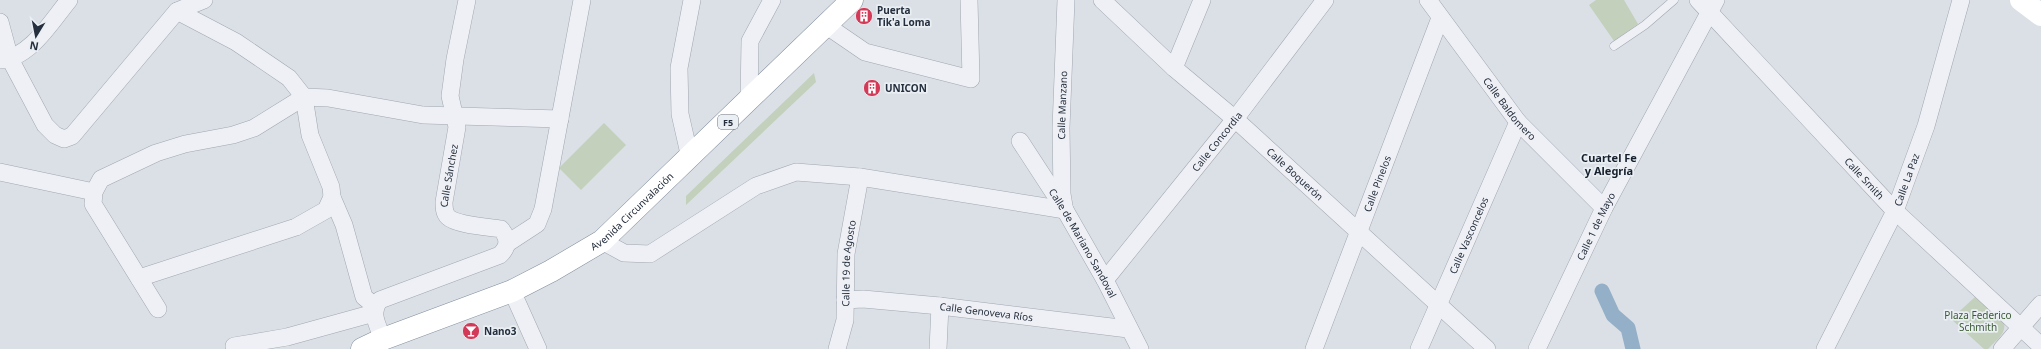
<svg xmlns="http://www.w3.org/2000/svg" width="2041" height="349" font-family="'Noto Sans',sans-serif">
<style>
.green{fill:#c2d0bc}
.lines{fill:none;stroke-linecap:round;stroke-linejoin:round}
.canal{stroke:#94b0c8;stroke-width:15}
.service-casing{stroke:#a1a7b0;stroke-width:9}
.minor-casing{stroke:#a1a7b0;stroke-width:18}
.trunk-casing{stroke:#828e9d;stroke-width:23}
.service{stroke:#eef0f5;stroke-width:8}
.minor{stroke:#eef0f5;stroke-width:17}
.secondary{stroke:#fff;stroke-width:22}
.trunk{stroke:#fff;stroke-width:22}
.labels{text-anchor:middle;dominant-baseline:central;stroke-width:3.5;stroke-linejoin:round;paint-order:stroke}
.shield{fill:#eaeff4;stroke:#606974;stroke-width:1}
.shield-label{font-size:9px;font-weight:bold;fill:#252f3d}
.poi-label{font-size:10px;font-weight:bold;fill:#252f3d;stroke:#eaeff4;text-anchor:start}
.street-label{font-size:10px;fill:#252f3d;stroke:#eaeff4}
.park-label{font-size:10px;fill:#3b5932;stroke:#eaeff4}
.neighbourhood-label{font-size:11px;font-weight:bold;fill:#17202d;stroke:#eaeff4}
</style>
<rect width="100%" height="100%" fill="#dbe0e6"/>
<path class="green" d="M 1596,0 L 1624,0 L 1638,24 L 1614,41 L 1589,5 Z
M 814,73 L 816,82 L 686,205 L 686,196 Z
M 604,123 L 626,145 L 581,190 L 559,168 Z
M 1975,297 L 2004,322 C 2007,334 1995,341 1988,349 L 1984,349 L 1951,319 Z"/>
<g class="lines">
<path class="canal" d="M 1602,291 L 1613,315 L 1628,328 L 1633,349"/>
<defs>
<path id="service" d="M 1614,46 L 1645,25 L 1674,0"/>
<g id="minor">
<path id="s1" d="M 1102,0 L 1174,68 L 1235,119 L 1487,349"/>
<path id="s2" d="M 1428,0 L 1518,122 L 1604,208"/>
<path id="s3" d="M 1698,0 L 1895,211 L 2041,346"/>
<path d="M 0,22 L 10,59 L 45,125 L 55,135 L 64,139 L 72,136 L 177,11 L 204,0"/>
<path d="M 827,26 L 865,52 L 971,79 L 969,0"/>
<path d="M 0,60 C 30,58 51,22 69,0"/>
<path d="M 1174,68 L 1202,0"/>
<path d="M 749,101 L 750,41 L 772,0"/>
<path id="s4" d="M 1020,141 L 1065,210 L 1105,280 L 1140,349"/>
<path d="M 690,158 L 680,114 L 679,68 L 692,0"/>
<path d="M 0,172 L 94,192"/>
<path d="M 332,197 L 344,225 L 364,297 L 375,306"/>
<path id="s5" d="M 1064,206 L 1062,194 L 1061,128 L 1066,0"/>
<path d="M 602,241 L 624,253 L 650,254 L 756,186 L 796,172 L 860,177 L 1065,210"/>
<path d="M 508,243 L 537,224 L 543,209 L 582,0"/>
<path d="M 139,278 L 296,227 L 326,210 L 332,197 L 331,187 L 310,135 L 304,97 L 289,78 L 236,42 L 177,11"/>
<path id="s6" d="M 1105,280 L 1235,119 L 1325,0"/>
<path d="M 512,291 L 538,349"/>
<path id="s7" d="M 845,300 L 863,299 L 940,306 L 1128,329"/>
<path d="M 158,309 L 93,204 L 94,192 L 101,179 L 156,153 L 185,144 L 233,135 L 254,128 L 304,97 L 328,98 L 423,115 L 560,119"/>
<path id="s8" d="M 383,339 C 378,326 369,312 380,300 L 500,255 C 509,246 509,239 501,229 C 489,227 456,225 448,217 C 444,213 444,207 444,202 L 457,127 L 450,96 L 455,59 L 467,0"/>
<path d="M 234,346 L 287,337 L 374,313"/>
<path id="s9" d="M 837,349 L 845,320 L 846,254 L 860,177"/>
<path d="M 938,349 L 940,306"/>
<path id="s10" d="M 1314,349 L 1440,18"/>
<path id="s11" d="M 1419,349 L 1518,122"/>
<path id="s12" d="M 1537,349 L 1604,208 L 1716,0"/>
<path id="s13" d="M 1825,349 L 1895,211 L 1926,126 L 1961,0"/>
<path d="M 2002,349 L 2041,304"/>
</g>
<g id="trunk">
<path id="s14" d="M 362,349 L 383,339 L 512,291 L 551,271 L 602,241 L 852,0"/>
</g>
</defs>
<use href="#service" class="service-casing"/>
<use href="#minor" class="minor-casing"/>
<use href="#trunk" class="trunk-casing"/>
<use href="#service" class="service"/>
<use href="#minor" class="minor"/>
<path class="secondary" d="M 2021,0 L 2041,15"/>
<use href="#trunk" class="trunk"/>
</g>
<defs>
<symbol id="building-disc" viewBox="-11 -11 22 22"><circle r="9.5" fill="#d23a57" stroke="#eaeff4"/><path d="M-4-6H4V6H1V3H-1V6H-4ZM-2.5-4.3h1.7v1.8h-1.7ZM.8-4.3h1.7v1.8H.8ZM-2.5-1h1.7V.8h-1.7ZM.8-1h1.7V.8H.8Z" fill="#fff"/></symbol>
<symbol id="bar-disc" viewBox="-11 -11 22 22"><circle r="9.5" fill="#d23a57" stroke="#eaeff4"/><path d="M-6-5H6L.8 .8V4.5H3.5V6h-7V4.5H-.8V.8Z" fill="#fff"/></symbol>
</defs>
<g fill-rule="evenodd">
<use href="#building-disc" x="854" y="6" width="20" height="20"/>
<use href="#building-disc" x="862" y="78" width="20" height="20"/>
<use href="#bar-disc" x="461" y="321" width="20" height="20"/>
</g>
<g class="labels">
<rect class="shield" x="718" y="115" width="20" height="14" rx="3"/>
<g class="shield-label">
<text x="728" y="122">F5</text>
</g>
<g class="poi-label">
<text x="877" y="10">Puerta<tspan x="877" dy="12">Tik'a Loma</tspan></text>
<text x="885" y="88">UNICON</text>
<text x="484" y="331">Nano3</text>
</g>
<g class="street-label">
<text stroke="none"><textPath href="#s5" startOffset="101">Calle Manzano</textPath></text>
<text stroke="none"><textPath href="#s2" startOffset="136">Calle Baldomero</textPath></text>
<text stroke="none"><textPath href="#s6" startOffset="178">Calle Concordia</textPath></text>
<text stroke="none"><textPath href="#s1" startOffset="260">Calle Boquerón</textPath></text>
<text stroke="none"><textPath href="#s8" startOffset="297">Calle Sánchez</textPath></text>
<text stroke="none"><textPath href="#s3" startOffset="244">Calle Smith</textPath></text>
<text stroke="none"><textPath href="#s13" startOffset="188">Calle La Paz</textPath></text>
<text stroke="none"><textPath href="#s10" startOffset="177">Calle Pinelos</textPath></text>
<text stroke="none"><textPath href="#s14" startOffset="306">Avenida Circunvalación</textPath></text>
<text stroke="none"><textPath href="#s12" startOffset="136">Calle 1 de Mayo</textPath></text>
<text stroke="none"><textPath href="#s11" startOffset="124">Calle Vasconcelos</textPath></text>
<text stroke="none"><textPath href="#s4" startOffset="120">Calle de Mariano Sandoval</textPath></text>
<text stroke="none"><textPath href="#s9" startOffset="87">Calle 19 de Agosto</textPath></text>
<text stroke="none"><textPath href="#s7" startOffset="142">Calle Genoveva Ríos</textPath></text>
</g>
<g class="park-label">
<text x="1978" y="315">Plaza Federico<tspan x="1978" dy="12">Schmith</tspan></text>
</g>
<g class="neighbourhood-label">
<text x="1609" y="157">Cuartel Fe<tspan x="1609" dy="13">y Alegría</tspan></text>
</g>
</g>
<g transform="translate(36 36) rotate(190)" stroke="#eaeff4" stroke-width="3" paint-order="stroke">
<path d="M0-3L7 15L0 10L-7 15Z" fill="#252f3d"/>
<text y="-6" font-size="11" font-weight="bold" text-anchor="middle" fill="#252f3d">N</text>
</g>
</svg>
